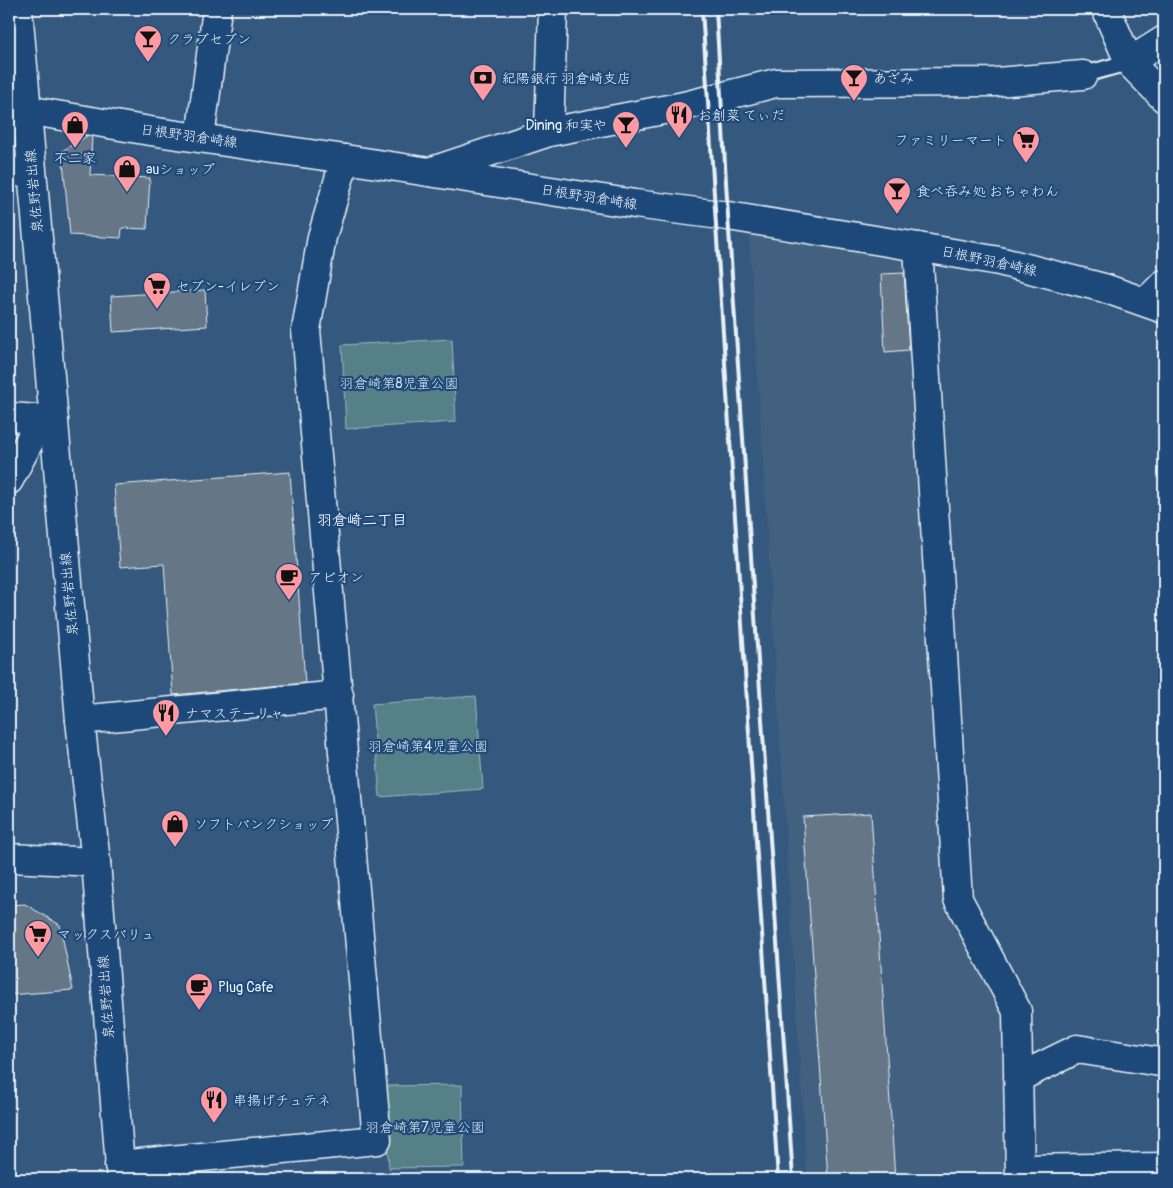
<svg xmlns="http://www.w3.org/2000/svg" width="1173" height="1188" font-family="Pangolin,'Klee One',sans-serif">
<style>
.built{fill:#436180}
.green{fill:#578087;stroke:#a0b8c0}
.building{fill:#657786;stroke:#e8f1f8}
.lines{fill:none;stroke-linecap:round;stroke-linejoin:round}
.lane-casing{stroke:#e8f1f8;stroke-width:19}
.street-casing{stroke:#e8f1f8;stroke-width:31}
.secondary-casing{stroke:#e8f1f8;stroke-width:31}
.primary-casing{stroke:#e8f1f8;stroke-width:31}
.lane{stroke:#1f4a7a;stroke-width:15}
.street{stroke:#1f4a7a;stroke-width:28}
.secondary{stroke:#1f4a7a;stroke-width:28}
.primary{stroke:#1f4a7a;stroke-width:28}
.rail{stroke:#e8f1f8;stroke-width:4}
.labels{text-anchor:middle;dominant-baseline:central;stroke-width:4.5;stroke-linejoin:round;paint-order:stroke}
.poi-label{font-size:14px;fill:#e8f1f8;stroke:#1f4a7a;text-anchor:start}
.street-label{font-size:14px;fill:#e8f1f8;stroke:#1f4a7a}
.park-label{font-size:14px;fill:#d2e0e7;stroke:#1f4a7a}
.neighbourhood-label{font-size:15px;font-weight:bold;fill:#e8f1f8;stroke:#1f4a7a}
</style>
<rect width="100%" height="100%" fill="#34587e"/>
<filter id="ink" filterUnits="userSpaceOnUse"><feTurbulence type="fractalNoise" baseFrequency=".02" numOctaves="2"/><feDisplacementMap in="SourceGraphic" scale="10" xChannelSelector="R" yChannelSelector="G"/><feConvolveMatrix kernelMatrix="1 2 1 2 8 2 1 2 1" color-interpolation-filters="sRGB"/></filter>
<g filter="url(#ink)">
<path class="built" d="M 749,235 L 902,260 L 912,269 L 950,898 L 1007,1009 L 1012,1179 L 807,1179 Z"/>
<path class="green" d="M 452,339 L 456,422 L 346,429 L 342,345 Z
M 476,696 L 483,789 L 380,797 L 372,704 Z
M 462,1085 L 464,1167 L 389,1168 L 383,1086 Z
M 126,1170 L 291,1177 L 292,1179 L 127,1179 Z"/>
<path class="building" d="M 87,136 L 92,137 L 90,175 L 150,178 L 147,229 L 122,228 L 121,238 L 70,235 L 62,151 Z
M 904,273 L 909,350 L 885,352 L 881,274 Z
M 205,290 L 207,326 L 113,332 L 111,296 Z
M 290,472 L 305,683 L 173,695 L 164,564 L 120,567 L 114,485 Z
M 871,813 L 895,1179 L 828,1179 L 803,817 Z
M 25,904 L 60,925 L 73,990 L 9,995 L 9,905 Z"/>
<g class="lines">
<defs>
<path id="lane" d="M 1083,75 L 1129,62"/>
<path id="street" d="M 1106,9 L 1129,62 L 1164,98
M 1129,62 L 1164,40
M 549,132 L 553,9
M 200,138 L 217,9
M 9,171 L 32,174
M 429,172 L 549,132 L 684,106 L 776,83 L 996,82 L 1083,75
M 918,247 L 958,899 L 1017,1011 L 1020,1179
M 9,417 L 54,420
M 9,480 L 41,419
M 80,720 L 339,695
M 9,858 L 96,862
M 1018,1078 L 1077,1049 L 1160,1062 L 1164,1062
M 119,1165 L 377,1140 L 306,330 L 322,237 L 345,159
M 1020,1169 L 1164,1167"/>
<path id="secondary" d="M 9,107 L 150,131 L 345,159 L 635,204 L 728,216 L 918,247 L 999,261 L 1104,288 L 1164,309
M 1146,302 L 1164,284"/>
<path id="primary" d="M 18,9 L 80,720 L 96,862 L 121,1179"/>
</defs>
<use href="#lane" class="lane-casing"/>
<use href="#street" class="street-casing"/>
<use href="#secondary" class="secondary-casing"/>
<use href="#primary" class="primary-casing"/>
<use href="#lane" class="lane"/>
<use href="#street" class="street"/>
<use href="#secondary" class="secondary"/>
<use href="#primary" class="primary"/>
<path class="rail" d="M 702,9 L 778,1179
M 716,9 L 728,216 L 793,1179"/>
</g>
</g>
<defs>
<symbol id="bar-pin" viewBox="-11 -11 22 30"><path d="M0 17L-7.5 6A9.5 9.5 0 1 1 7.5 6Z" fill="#ff9aa2" stroke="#1f4a7a"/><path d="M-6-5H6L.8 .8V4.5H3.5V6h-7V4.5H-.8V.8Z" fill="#111"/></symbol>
<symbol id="bank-pin" viewBox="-11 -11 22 30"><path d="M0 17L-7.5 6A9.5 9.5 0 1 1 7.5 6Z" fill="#ff9aa2" stroke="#1f4a7a"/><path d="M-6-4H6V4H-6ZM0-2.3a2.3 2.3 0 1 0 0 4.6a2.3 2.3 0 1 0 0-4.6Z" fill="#111"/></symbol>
<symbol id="restaurant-pin" viewBox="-11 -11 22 30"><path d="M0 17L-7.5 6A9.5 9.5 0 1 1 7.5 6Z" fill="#ff9aa2" stroke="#1f4a7a"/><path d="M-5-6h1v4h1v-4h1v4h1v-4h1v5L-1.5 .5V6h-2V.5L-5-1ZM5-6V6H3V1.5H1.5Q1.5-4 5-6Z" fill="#111"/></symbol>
<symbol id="shop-pin" viewBox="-11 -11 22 30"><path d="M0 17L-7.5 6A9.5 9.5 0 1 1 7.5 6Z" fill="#ff9aa2" stroke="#1f4a7a"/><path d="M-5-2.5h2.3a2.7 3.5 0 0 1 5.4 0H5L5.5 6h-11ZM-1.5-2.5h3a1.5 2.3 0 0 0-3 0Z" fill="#111"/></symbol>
<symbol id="supermarket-pin" viewBox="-11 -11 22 30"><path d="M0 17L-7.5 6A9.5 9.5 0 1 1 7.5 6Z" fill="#ff9aa2" stroke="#1f4a7a"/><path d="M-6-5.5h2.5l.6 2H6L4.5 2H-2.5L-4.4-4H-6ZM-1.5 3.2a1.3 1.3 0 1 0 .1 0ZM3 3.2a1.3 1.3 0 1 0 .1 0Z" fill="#111"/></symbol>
<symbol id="cafe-pin" viewBox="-11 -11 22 30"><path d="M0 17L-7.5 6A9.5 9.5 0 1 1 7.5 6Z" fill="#ff9aa2" stroke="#1f4a7a"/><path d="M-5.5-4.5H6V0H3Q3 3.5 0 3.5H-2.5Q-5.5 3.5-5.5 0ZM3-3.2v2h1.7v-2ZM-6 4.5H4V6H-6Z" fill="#111"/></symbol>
</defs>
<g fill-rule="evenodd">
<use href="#bar-pin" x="132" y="23" width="32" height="43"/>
<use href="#bank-pin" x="467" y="62" width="32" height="43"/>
<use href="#bar-pin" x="838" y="62" width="32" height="43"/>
<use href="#restaurant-pin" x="663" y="99" width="32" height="43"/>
<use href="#shop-pin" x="59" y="109" width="32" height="43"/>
<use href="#bar-pin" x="610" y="109" width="32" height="43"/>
<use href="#supermarket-pin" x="1010" y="124" width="32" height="43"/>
<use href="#shop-pin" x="111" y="153" width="32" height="43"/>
<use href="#bar-pin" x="881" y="175" width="32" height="43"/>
<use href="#supermarket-pin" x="141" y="270" width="32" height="43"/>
<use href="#cafe-pin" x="273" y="561" width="32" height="43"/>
<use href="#restaurant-pin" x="150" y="697" width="32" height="43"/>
<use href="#shop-pin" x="159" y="808" width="32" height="43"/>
<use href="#supermarket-pin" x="22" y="918" width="32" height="43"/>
<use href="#cafe-pin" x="183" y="971" width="32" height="43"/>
<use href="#restaurant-pin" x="198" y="1084" width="32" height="43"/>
</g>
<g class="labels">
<g class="poi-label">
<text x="167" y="39">クラブセブン</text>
<text x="502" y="78">紀陽銀行 羽倉崎支店</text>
<text x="873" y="78">あざみ</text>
<text x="698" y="115">お創菜 てぃだ</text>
<text x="607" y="125" text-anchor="end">Dining 和実や</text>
<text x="1007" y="140" text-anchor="end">ファミリーマート</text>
<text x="75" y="158" text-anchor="middle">不二家</text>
<text x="146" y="169">auショップ</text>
<text x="916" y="191">食べ呑み処 おちゃわん</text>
<text x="176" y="286">セブン-イレブン</text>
<text x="308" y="577">アビオン</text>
<text x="185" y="713">ナマステーリャ</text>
<text x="194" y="824">ソフトバンクショップ</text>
<text x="57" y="934">マックスバリュ</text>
<text x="218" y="987">Plug Cafe</text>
<text x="233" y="1100">串揚げチュテネ</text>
</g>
<g class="street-label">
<text transform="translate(189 136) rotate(8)">日根野羽倉崎線</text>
<text transform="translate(34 191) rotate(-95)">泉佐野岩出線</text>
<text transform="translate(589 197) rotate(9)">日根野羽倉崎線</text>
<text transform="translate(989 261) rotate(12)">日根野羽倉崎線</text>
<text transform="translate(69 594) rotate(-95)">泉佐野岩出線</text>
<text transform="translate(106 997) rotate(-94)">泉佐野岩出線</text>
</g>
<g class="park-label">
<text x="399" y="383">羽倉崎第8児童公園</text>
<text x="428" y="746">羽倉崎第4児童公園</text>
<text x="425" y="1127">羽倉崎第7児童公園</text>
</g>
<g class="neighbourhood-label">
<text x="362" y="520">羽倉崎二丁目</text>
</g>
</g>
<rect width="1173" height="1188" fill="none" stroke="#1f4a7a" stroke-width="30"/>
<rect x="15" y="15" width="1143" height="1158" fill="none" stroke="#e8f1f8" stroke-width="2" filter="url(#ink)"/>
</svg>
